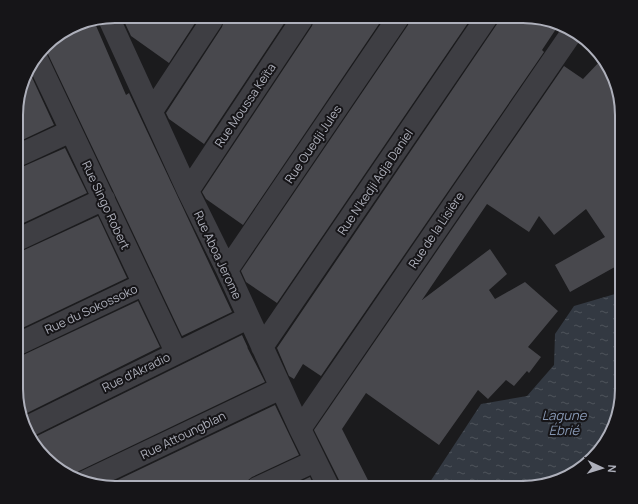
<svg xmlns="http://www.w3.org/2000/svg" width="638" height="504" font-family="Manrope,sans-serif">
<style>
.water{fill:url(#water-ripples)}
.building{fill:#48484d}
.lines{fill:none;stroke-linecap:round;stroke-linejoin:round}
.minor{stroke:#3e3e43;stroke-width:22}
.labels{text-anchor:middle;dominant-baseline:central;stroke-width:4;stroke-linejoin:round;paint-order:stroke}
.street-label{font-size:12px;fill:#aeb0bb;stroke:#161518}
.water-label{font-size:13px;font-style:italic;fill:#8798b4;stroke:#161518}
.rim{fill:none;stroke:#aeb0bb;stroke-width:2}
</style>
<defs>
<pattern id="water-ripples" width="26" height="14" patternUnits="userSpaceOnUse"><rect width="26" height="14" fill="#333942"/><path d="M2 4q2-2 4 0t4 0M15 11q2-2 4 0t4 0" fill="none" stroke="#4e535b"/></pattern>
</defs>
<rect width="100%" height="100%" fill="#1b1b1d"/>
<path class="water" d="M 615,294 L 622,297 L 622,396 L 614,427 L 597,455 L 561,480 L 523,488 L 426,488 L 481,404 L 527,396 L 554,365 L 555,334 L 574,306 Z"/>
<path class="building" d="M 530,16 L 560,23 L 542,50 L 544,52 L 321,376 L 303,364 L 294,379 L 289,376 L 277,348 L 497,24 L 499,17 Z
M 472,17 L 277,303 L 246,282 L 241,271 L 408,25 L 410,18 Z
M 381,18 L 383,18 L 243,225 L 206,199 L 202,192 L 312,26 L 314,19 Z
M 268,19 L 287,19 L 204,144 L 169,119 L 166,113 L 222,27 L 224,20 Z
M 189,20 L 197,20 L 169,63 L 131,36 L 124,21 Z
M 83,21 L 94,21 L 126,95 L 129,93 L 232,312 L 182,336 L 47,52 L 44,48 L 50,40 Z
M 602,59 L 614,77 L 622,114 L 622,263 L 570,292 L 555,265 L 605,237 L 586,209 L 554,235 L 539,216 L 529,232 L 487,204 L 422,300 L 490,249 L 507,274 L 489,290 L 495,299 L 525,282 L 558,311 L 528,347 L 541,357 L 529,373 L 527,371 L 514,386 L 506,380 L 488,399 L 478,390 L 439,445 L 366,393 L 342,429 L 372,488 L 341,488 L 340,482 L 314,430 L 564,66 L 583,79 Z
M 29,71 L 54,125 L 18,142 L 17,139 L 17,102 L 27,72 Z
M 65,148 L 87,193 L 17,226 L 17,168 L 22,167 Z
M 98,216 L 127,278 L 16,331 L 17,252 L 22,251 Z
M 138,301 L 160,347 L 23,415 L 16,396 L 16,357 L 21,356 Z
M 242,335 L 248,348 L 247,347 L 265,382 L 79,471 L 74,475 L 73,478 L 49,463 L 31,439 Z
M 275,405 L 299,455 L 252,477 L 247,481 L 245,488 L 108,488 L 103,487 Z
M 310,477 L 315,488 L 287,488 Z"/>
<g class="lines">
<path class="minor" d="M 110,21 L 188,191 L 227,270 L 300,429 L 329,488
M 36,57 L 176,352
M 152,111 L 212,20
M 17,156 L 71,131
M 188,191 L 302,19
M 17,240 L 104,199
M 227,270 L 398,18
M 16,345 L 144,284
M 262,347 L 487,17
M 25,428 L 248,318
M 300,429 L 573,31
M 84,482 L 281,388
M 257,488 L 315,461"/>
</g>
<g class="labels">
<g class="street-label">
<text transform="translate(245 105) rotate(-56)">Rue Moussa Keïta</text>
<text transform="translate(313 144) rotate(-56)">Rue Ouedji Jules</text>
<text transform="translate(375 182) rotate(-56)">Rue N'kedji Adja Daniel</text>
<text transform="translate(106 205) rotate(65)">Rue Singo Robert</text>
<text transform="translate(436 230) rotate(-56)">Rue de la Lisière</text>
<text transform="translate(218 255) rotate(65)">Rue Aboa Jerome</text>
<text transform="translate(91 309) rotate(-25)">Rue du Sokossoko</text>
<text transform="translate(136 372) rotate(-26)">Rue d'Akradio</text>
<text transform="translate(183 435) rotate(-26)">Rue Attoungblan</text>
</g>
<g class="water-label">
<text x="564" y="415">Lagune<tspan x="564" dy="15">Ébrié</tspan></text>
</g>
</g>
<path d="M0 0H638V504H0ZM115 23H523A92 92 0 0 1 615 115V389A92 92 0 0 1 523 481H115A92 92 0 0 1 23 389V115A92 92 0 0 1 115 23Z" fill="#161518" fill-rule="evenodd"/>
<path class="rim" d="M115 23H523A92 92 0 0 1 615 115V389A92 92 0 0 1 523 481H115A92 92 0 0 1 23 389V115A92 92 0 0 1 115 23Z"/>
<g transform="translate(602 468) rotate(94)" stroke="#161518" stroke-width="3" paint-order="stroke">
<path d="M0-3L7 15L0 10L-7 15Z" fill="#aeb0bb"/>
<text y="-6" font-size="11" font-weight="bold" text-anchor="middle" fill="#aeb0bb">N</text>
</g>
</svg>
